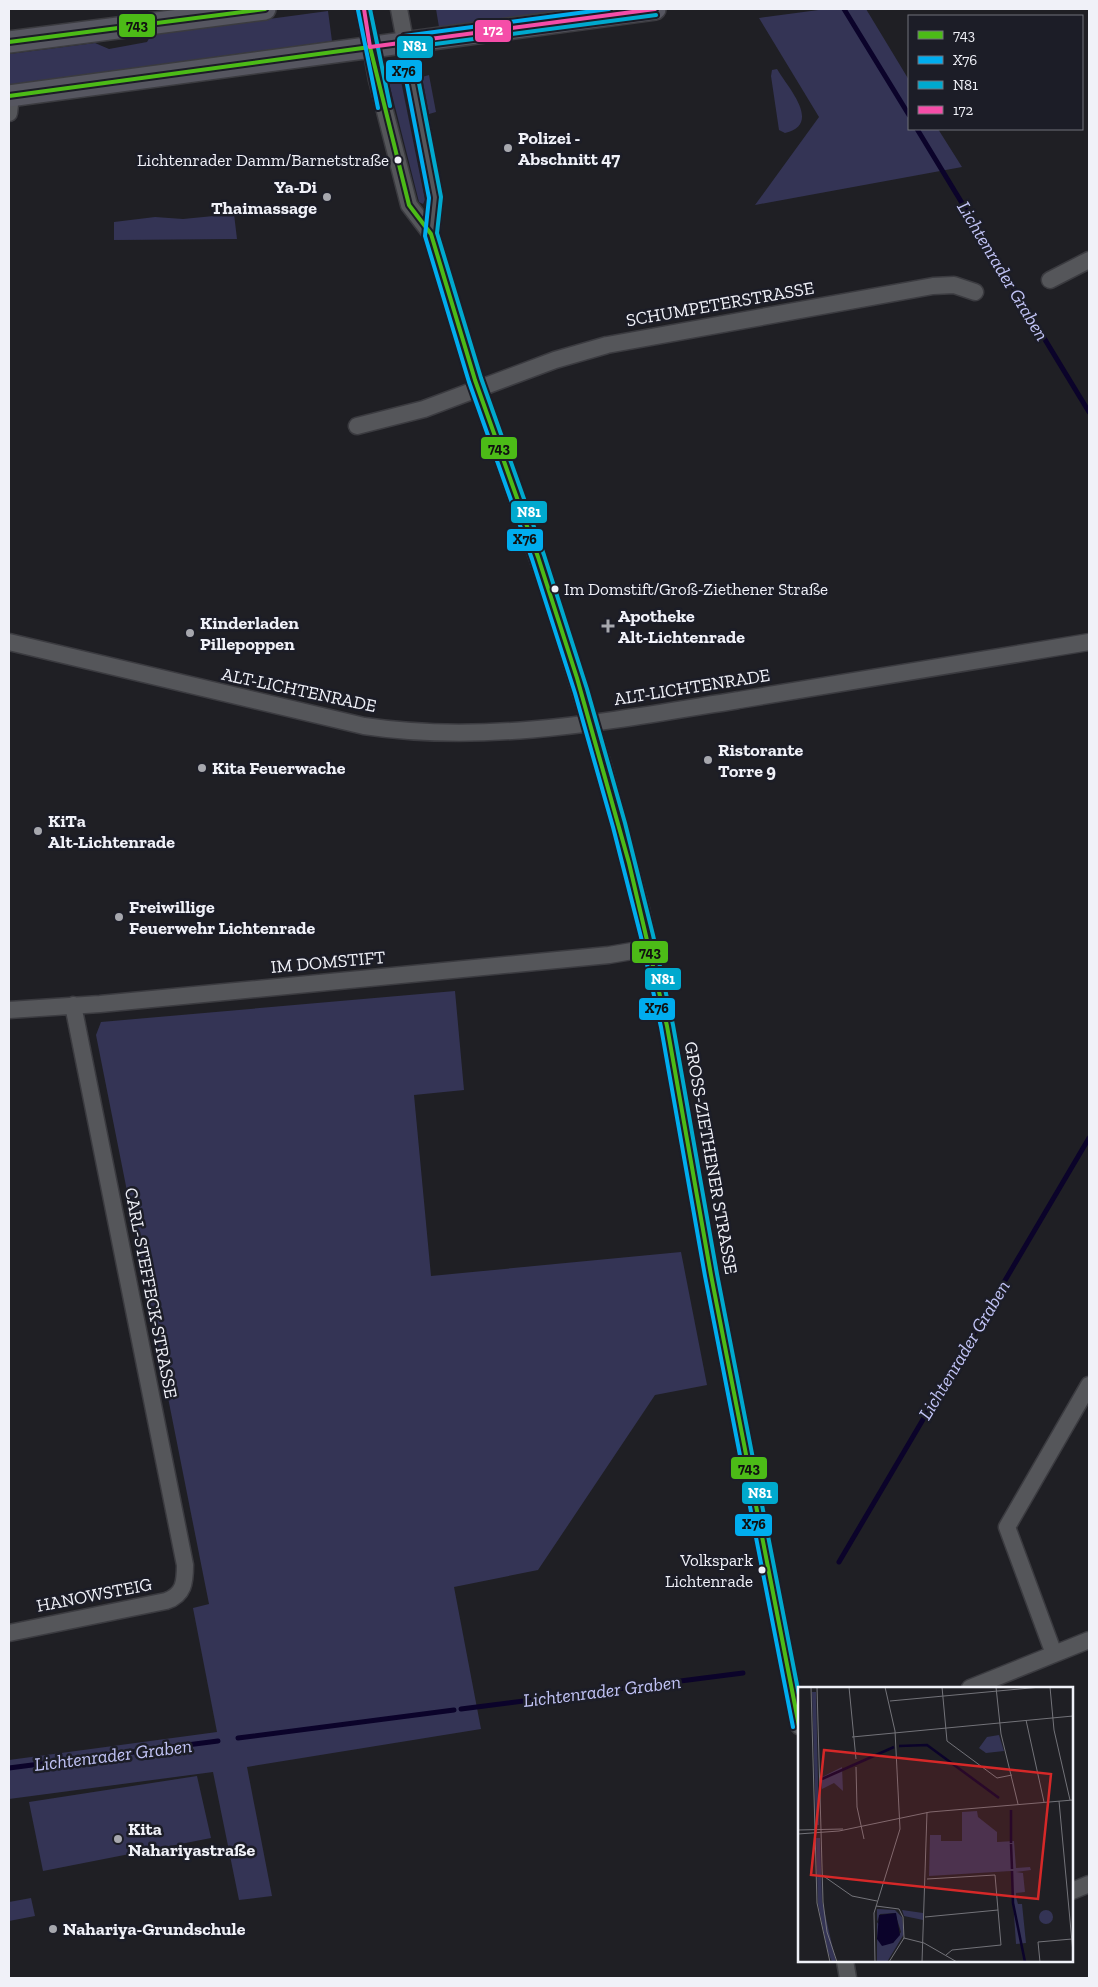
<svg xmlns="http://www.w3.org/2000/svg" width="1098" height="1987" font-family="'Zilla Slab',serif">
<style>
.green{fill:#343455}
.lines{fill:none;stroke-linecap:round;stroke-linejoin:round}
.stream{stroke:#0b032a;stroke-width:5}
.minor-casing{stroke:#3b3b40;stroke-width:19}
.major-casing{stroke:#3b3b40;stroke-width:24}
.minor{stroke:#55565a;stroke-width:16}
.major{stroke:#565660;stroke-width:21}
.bus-1-casing{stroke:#1c1d27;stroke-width:8}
.bus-2-casing{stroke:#1c1d27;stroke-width:8}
.bus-3-casing{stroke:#1c1d27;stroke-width:8}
.bus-4-casing{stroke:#1c1d27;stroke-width:8}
.bus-1{stroke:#4cbb17;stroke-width:4}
.bus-2{stroke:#00adef;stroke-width:4}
.bus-3{stroke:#00a9ce;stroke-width:4}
.bus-4{stroke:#f54da8;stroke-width:4}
.poi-dot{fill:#a7a8ae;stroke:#1c1d27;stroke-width:2}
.bus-dot{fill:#f0f1f8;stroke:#1c1d27;stroke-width:2}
.labels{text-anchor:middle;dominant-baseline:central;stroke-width:5;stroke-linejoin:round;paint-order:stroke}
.bus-label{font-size:17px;fill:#f0f1f8;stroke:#1c1d27;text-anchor:end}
.poi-label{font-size:18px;font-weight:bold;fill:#f0f1f8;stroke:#1c1d27;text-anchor:start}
.street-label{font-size:18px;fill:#f0f1f8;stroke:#1c1d27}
.water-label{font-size:19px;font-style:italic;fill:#c2c4f6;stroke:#1c1d27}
.inset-river{fill:none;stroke:#0b032a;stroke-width:2.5}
.inset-road{fill:none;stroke:#737379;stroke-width:1}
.view{fill:#d62828;fill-opacity:0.15;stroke:#d62828;stroke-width:2.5}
.inset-edge{fill:none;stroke:#f0f1f8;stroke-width:2.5}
.line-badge{stroke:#1c1d27;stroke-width:2}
.badge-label{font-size:14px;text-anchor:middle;font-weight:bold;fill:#fff}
.pale-badge-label{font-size:14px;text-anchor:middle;font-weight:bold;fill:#111}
</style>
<rect width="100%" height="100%" fill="#1f1f24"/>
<path class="green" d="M 436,9 L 583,9 L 439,27 Z
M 826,9 L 866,9 L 909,80 L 909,129 L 938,129 L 962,167 L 755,205 L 819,117 L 759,18 Z
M 328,11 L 332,41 L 9,85 L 9,54 L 95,43 L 109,49 L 147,42 L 151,35 Z
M 777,69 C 789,89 822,124 785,133 L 779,130 L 771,76 L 772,70 Z
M 429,75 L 436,112 L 429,114 L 422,77 Z
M 401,81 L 425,200 L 423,204 L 419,202 L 389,83 Z
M 234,214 L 237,239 L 114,240 L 114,222 L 155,217 L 183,219 Z
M 455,991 L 464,1090 L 414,1095 L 431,1276 L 681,1252 L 707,1385 L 655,1395 L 538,1570 L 454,1587 L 481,1729 L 247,1767 L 272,1896 L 239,1900 L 213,1772 L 9,1799 L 9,1760 L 217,1732 L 193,1608 L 209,1604 L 96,1035 L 101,1022 Z
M 197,1776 L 211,1838 L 43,1871 L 29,1802 Z
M 31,1898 L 35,1916 L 9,1921 L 9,1902 Z"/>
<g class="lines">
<path class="stream" d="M 844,9 L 909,115
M 917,129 L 1089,412
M 839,1562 L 1089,1138
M 461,1709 L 743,1673
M 238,1738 L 454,1710
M 9,1768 L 218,1741"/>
<defs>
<path id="minor" d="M 364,9 L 377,80 L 409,205 L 431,234 L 475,380 L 550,594 L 603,765 L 641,909 L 667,1026 L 711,1275 L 799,1726
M 399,9 L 435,198 L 431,234
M 9,113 L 11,96
M 1050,280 L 1089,260
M 357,426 L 424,409 L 555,360 L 607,345 L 933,286 L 954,285 L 975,292
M 9,642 L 364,726 C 490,745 614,720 739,700 C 856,681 973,662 1089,642
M 9,1010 L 100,1004 L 609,955 L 650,948
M 9,1633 L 166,1601 C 184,1595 185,1582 185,1565 L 73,1005
M 1054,1654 L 1007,1527 L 1089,1385
M 970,1688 L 1089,1640
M 1072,1891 L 1089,1884
M 845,1961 L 848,1978"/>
<path id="major" d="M 9,42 L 265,9
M 9,96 L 655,9"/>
</defs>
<use href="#minor" class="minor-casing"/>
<use href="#major" class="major-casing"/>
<use href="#minor" class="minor"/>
<use href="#major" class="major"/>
<defs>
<path id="bus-1" d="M 9,42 L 265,9
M 9,96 L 370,47 L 409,205 L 431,234 L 475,380 L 538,557 L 577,678 L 629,863 L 667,1026 L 711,1275 L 799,1726"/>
<path id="bus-2" d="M 609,9 L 404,36 L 399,43 L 429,198 L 425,236 L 469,382 L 532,559 L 575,693 L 613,827 L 641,937 L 661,1027 L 705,1276 L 793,1727
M 358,10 L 378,108"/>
<path id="bus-3" d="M 370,9 L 390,106
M 656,15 L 412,47 L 441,197 L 437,233 L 481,378 L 544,555 L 587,689 L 625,823 L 653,935 L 673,1025 L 717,1274 L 799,1695"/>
<path id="bus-4" d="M 364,9 L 370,47 L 655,9"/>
</defs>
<use href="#bus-1" class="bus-1-casing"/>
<use href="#bus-2" class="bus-2-casing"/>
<use href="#bus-3" class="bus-3-casing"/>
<use href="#bus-4" class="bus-4-casing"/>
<use href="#bus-1" class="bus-1"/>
<use href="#bus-2" class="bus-2"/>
<use href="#bus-3" class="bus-3"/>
<use href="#bus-4" class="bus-4"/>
</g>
<g class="poi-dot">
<circle cx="508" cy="148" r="5"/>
<circle cx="327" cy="197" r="5"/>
<path d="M605.5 618.5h5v5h5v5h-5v5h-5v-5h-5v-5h5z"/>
<circle cx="190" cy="633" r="5"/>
<circle cx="708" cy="760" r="5"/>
<circle cx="202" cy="768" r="5"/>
<circle cx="38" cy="831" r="5"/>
<circle cx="119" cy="917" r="5"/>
<circle cx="118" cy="1839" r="5"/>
<circle cx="53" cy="1929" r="5"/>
</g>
<g class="bus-dot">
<circle cx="398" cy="160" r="4.5"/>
<circle cx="555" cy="589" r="4.5"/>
<circle cx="762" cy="1570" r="4.5"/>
</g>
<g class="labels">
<g class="bus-label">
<text x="389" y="160">Lichtenrader Damm/Barnetstraße</text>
<text x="564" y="589" text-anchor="start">Im Domstift/Groß-Ziethener Straße</text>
<text x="753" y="1560">Volkspark<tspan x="753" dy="21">Lichtenrade</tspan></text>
</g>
<g class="poi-label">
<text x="518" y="138">Polizei -<tspan x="518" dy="21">Abschnitt 47</tspan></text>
<text x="317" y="187" text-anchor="end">Ya-Di<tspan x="317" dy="21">Thaimassage</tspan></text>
<text x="618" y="616">Apotheke<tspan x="618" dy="21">Alt-Lichtenrade</tspan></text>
<text x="200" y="623">Kinderladen<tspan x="200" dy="21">Pillepoppen</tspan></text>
<text x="718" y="750">Ristorante<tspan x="718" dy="21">Torre 9</tspan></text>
<text x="212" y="768">Kita Feuerwache</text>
<text x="48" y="821">KiTa<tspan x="48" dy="21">Alt-Lichtenrade</tspan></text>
<text x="129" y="907">Freiwillige<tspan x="129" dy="21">Feuerwehr Lichtenrade</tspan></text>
<text x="128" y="1829">Kita<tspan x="128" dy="21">Nahariyastraße</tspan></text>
<text x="63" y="1929">Nahariya-Grundschule</text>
</g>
<g class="street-label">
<text transform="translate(720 304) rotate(-10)">SCHUMPETERSTRASSE</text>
<text transform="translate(692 687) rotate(-9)">ALT-LICHTENRADE</text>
<text transform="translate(299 690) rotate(12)">ALT-LICHTENRADE</text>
<text transform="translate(328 962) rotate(-5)">IM DOMSTIFT</text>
<text transform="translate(711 1158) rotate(80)">GROSS-ZIETHENER STRASSE</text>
<text transform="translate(151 1293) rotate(79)">CARL-STEFFECK-STRASSE</text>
<text transform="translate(94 1595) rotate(-11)">HANOWSTEIG</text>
</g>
<g class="water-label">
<text transform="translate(1003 271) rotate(59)">Lichtenrader Graben</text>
<text transform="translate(964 1350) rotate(-59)">Lichtenrader Graben</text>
<text transform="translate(602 1691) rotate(-7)">Lichtenrader Graben</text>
<text transform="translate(113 1755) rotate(-7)">Lichtenrader Graben</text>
</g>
</g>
<g transform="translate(798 1687)">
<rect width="275" height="275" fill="#1f1f24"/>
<path d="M 14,5 L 18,5 L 21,138 L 18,138 ZM 201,48 L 206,64 L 188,66 L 181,61 L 189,50 ZM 44,80 L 45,104 L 36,96 L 24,102 L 24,90 ZM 179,124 L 180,130 L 199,145 L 199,155 L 216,154 L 218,181 L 232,180 L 233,183 L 218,185 L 225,186 L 227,205 L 218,206 L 218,210 L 220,217 L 224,217 L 228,256 L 218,257 L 213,184 L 131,189 L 132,148 L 143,148 L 143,154 L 164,154 L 164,125 ZM 18,151 L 22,151 L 24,214 L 38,275 L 34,275 L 30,265 L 20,217 ZM 79,222 L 97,223 L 104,230 L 106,247 L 89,275 L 79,275 ZM 97,226 L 103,245 L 95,256 L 79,235 L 82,227 ZM 104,223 L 125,226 L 125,233 L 106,229 ZM241 230a7 7 0 1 1 14 0a7 7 0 1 1-14 0Z" fill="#343455" fill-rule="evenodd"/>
<path d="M 98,226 L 102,248 L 95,256 L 84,259 L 79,252 L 81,228 Z" fill="#0b032a"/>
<path class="inset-river" d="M 101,59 L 129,58 L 201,111M 24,92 L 96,60M 213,123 L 213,156M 213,157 L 214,182M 214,184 L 215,216 L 227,275"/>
<path class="inset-road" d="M 13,0 L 19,216 L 32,275M 19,0 L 25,215 L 29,245 L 39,275M 51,0 L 58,72M 144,0 L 149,54 L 199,91 L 214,88M 198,0 L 203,47 L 220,117M 252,0 L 256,43 L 272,113M 92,14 L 243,0M 228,33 L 246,115M 54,50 L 275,29M 58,80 L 59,120 L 66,152M 261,114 L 275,266M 0,143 L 45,142M 0,147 L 41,144 L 132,125 L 275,113M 24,188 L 54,209 L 79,214M 129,192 L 197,188 L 203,258 L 154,263 L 148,268M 78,219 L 101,222 L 105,230 L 106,251 L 91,275M 127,230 L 200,223M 106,251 L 126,256 L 159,275M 77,275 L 76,226 L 102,142 L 97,44 L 87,0M 124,275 L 129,125M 242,275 L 240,255 L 274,252"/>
<path class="view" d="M 26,63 L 253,87 L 240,212 L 13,188 Z"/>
<rect width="275" height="275" class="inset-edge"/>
</g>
<g class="line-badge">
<rect x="118" y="13" width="38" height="25" rx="5" fill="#4cbb17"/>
<rect x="474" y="19" width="38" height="24" rx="5" fill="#f54da8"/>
<rect x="396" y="35" width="38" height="24" rx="5" fill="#00a9ce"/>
<rect x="385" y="59" width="38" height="24" rx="5" fill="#00adef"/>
<rect x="480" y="436" width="38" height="24" rx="5" fill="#4cbb17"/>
<rect x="510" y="500" width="38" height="24" rx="5" fill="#00a9ce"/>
<rect x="506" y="528" width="38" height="24" rx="5" fill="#00adef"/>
<rect x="631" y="940" width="38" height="24" rx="5" fill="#4cbb17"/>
<rect x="644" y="967" width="38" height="24" rx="5" fill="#00a9ce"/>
<rect x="638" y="997" width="38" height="24" rx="5" fill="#00adef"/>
<rect x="730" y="1456" width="38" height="24" rx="5" fill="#4cbb17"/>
<rect x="741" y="1481" width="38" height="24" rx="5" fill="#00a9ce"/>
<rect x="734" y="1513" width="39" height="24" rx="5" fill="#00adef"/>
</g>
<g class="badge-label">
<text x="493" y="35">172</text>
<text x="415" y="51">N81</text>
<text x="529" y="517">N81</text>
<text x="663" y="984">N81</text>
<text x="760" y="1498">N81</text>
</g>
<g class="pale-badge-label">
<text x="137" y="30">743</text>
<text x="404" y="76">X76</text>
<text x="499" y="453">743</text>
<text x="525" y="544">X76</text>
<text x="650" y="957">743</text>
<text x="657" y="1013">X76</text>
<text x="749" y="1473">743</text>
<text x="754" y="1529">X76</text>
</g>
<rect width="1098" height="1987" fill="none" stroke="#f0f1f8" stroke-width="20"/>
<rect x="908" y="15" width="175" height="115" fill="#1c1d27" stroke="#71727b"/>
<rect x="918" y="31" width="25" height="8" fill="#4cbb17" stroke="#71727b"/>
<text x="953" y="40" font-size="15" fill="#f0f1f8">743</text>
<rect x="918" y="56" width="25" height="8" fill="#00adef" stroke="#71727b"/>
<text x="953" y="65" font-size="15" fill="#f0f1f8">X76</text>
<rect x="918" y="81" width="25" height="8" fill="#00a9ce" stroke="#71727b"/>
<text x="953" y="90" font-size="15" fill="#f0f1f8">N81</text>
<rect x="918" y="106" width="25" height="8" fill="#f54da8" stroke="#71727b"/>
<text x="953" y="115" font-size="15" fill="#f0f1f8">172</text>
</svg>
